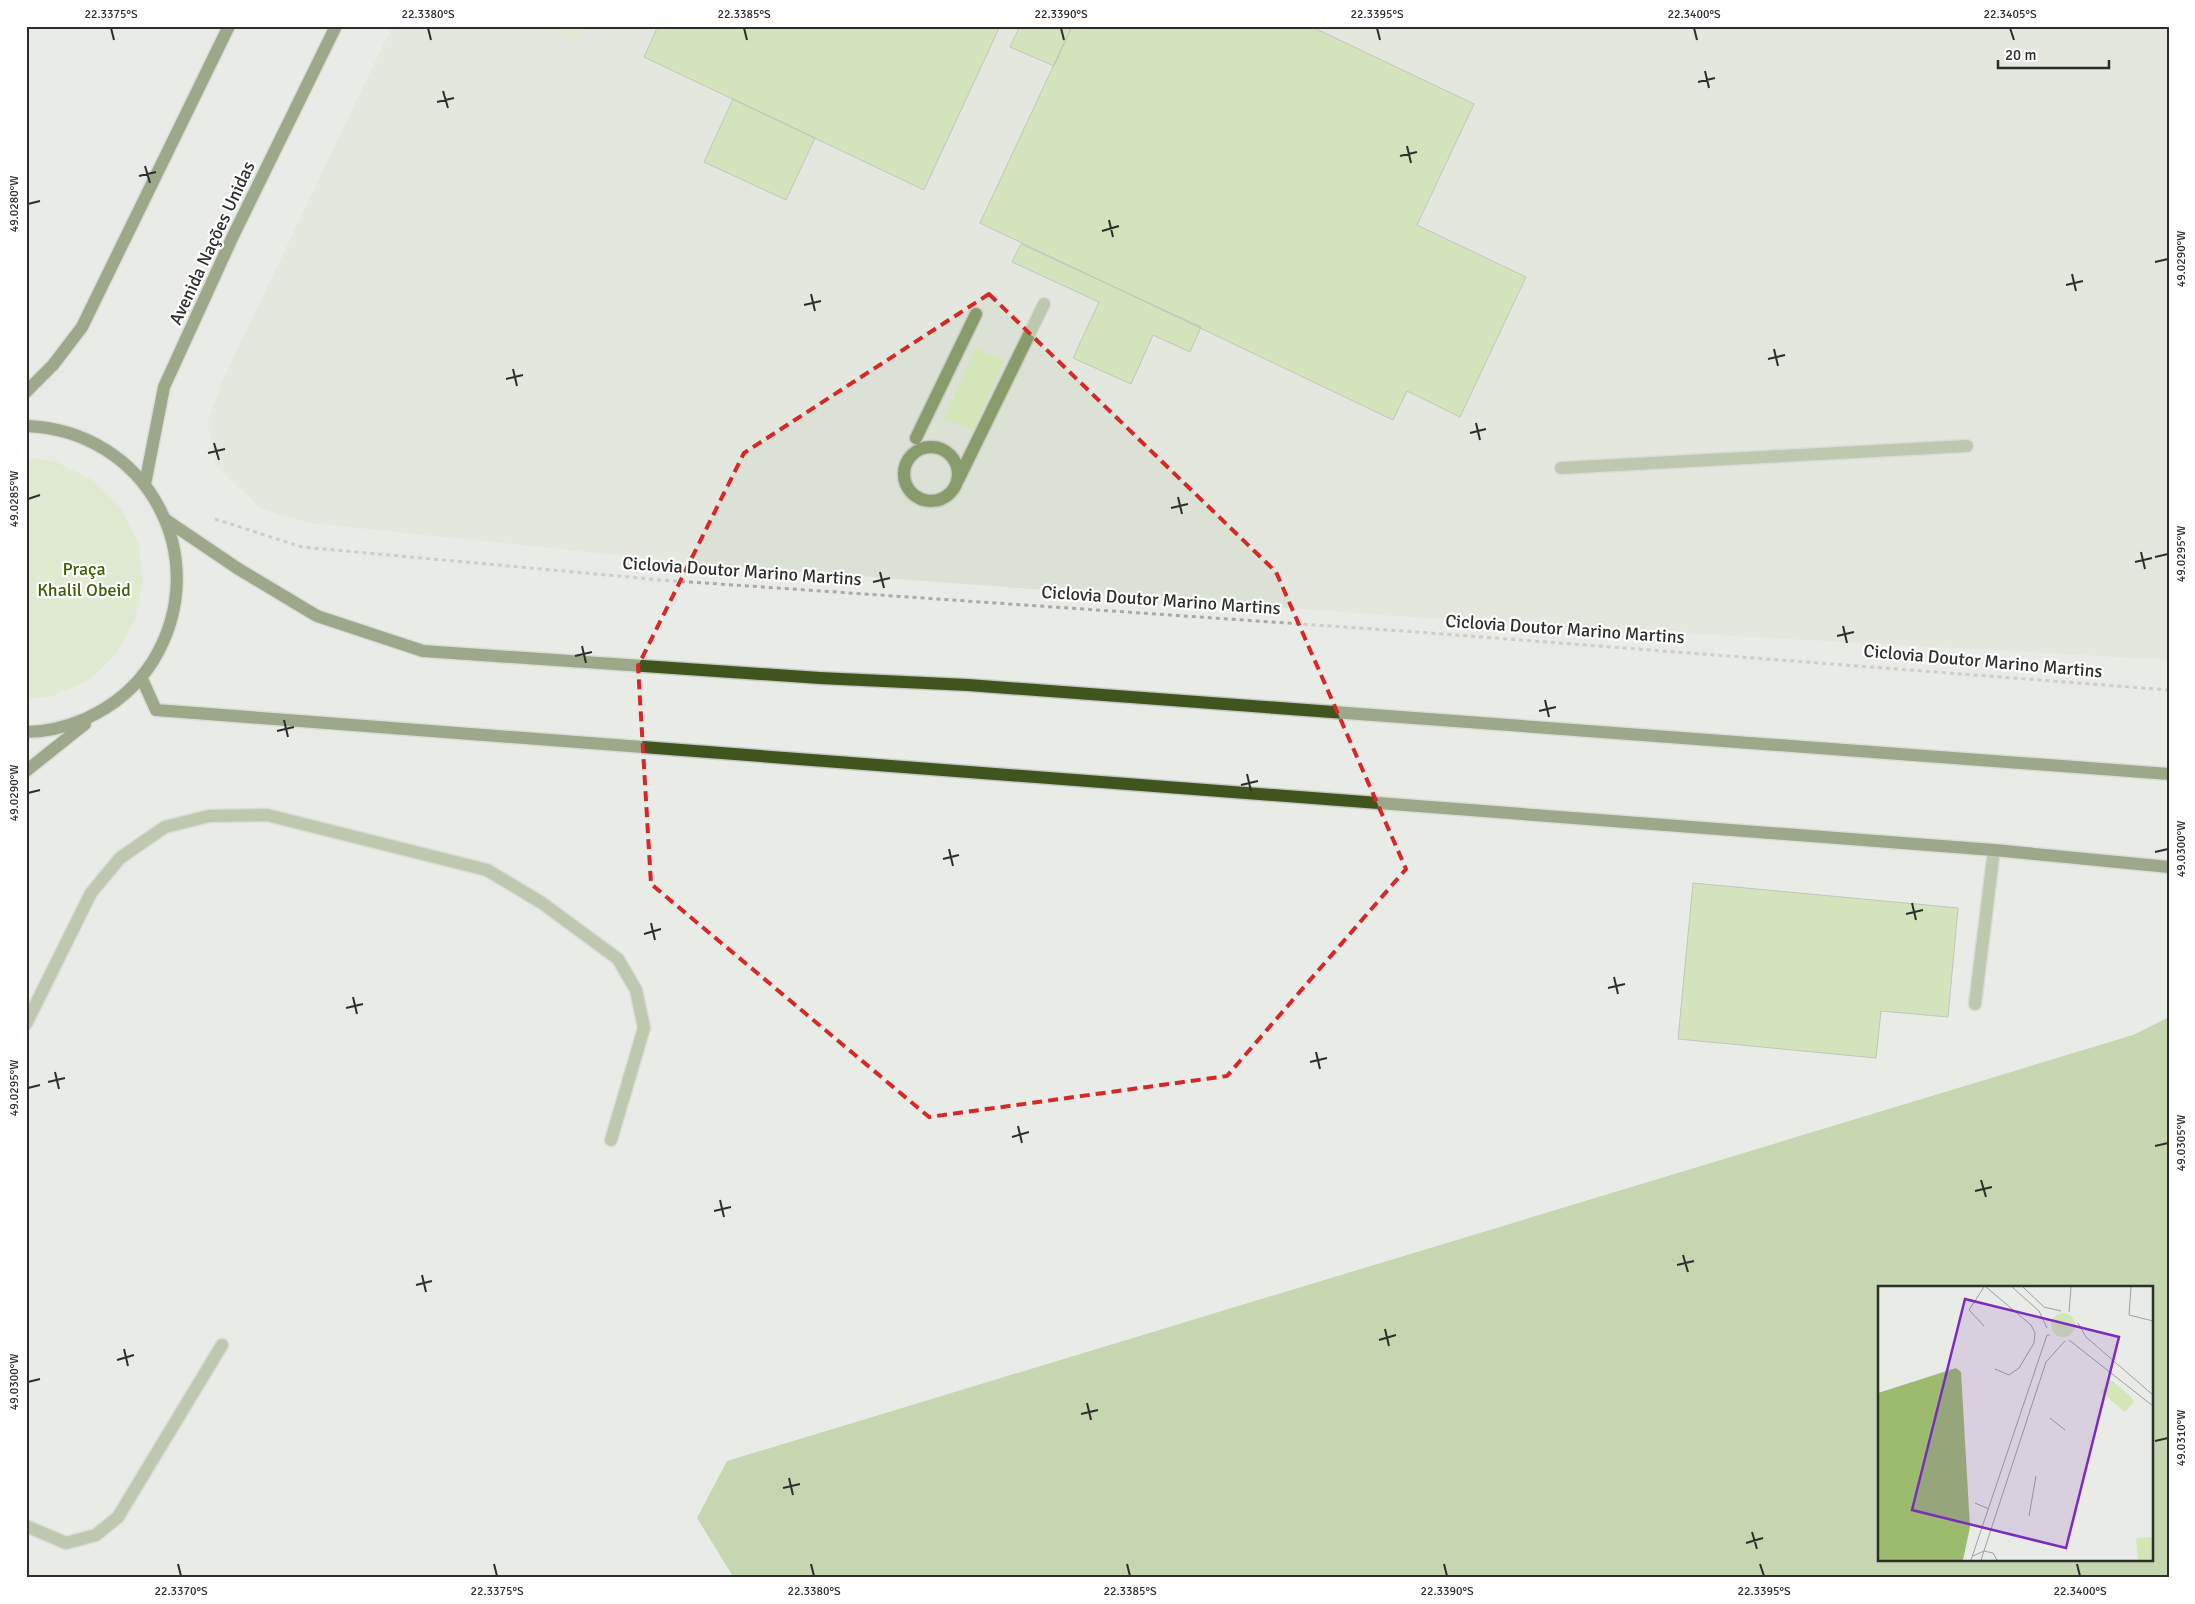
<svg xmlns="http://www.w3.org/2000/svg" width="2195" height="1604" font-family="Signika,sans-serif">
<style>
.built{fill:#dce1d5}
.green{fill:#d2e6b8}
.forest{fill:#9cbb6f;fill-rule:evenodd}
.building{fill:#b9d98b;stroke:#90938e}
.lines{fill:none;stroke-linecap:round;stroke-linejoin:round}
.minor-casing{stroke:#c7cac5;stroke-width:15}
.major-casing{stroke:#c7cac5;stroke-width:15}
.path{stroke:#a8aaa6;stroke-width:3;stroke-dasharray:4 4;stroke-linecap:butt}
.minor{stroke:#879c6a;stroke-width:12}
.major{stroke:#40551d;stroke-width:12}
.marked{fill:none;stroke:#d62828;stroke-width:4;stroke-dasharray:10 6;stroke-linejoin:round}
.ticks{fill:none;stroke:#2d2e2c;stroke-width:2}
.labels{text-anchor:middle;dominant-baseline:central;stroke-width:4.5;stroke-linejoin:round;paint-order:stroke}
.street-label{font-size:18px;fill:#2d2e2c;stroke:#fff}
.park-label{font-size:18px;fill:#415c04;stroke:#fff}
.inset-road{fill:none;stroke:#9ea09c;stroke-width:1}
.view{fill:#7b2cbf;fill-opacity:0.15;stroke:#7b2cbf;stroke-width:2.5}
.inset-edge{fill:none;stroke:#2d2e2c;stroke-width:2.5}
.neatline{fill:none;stroke:#2d2e2c;stroke-width:2}
.ticks-label{font-size:12px;text-anchor:middle;fill:#2d2e2c}
</style>
<rect width="100%" height="100%" fill="#e9ece6"/>
<path class="built" d="M 392,26 L 2169,26 L 2169,660 L 1477,622 L 721,566 L 309,523 L 261,509 L 216,466 L 208,421 L 223,379 Z"/>
<path class="green" d="M 547,26 L 585,26 L 577,42 Z
M 976,348 L 1004,361 L 973,431 L 944,418 Z
M 26,458 L 54,461 L 91,479 L 121,508 L 138,543 L 143,582 L 135,620 L 116,654 L 88,681 L 52,696 L 26,699 Z"/>
<path class="forest" d="M 2169,1017 L 2169,1578 L 734,1578 L 697,1518 L 727,1461 L 2133,1035 ZM 1879,1288 L 2151,1288 L 2151,1560 L 1879,1560 Z"/>
<path class="building" d="M 658,26 L 1000,26 L 924,190 L 644,57 Z
M 1020,26 L 1072,26 L 1054,66 L 1010,47 Z
M 1072,26 L 1310,26 L 1474,104 L 1417,225 L 1526,277 L 1460,417 L 1407,391 L 1393,420 L 980,223 Z
M 733,99 L 815,138 L 786,200 L 704,162 Z
M 1021,244 L 1201,327 L 1190,352 L 1153,335 L 1131,384 L 1073,358 L 1099,302 L 1012,262 Z
M 1693,883 L 1958,908 L 1948,1017 L 1881,1011 L 1876,1058 L 1678,1039 Z"/>
<g class="lines">
<defs>
<path id="minor" d="M 916,438 L 976,314
M904 474a27 27 0 1 1 54 0a27 27 0 1 1-54 0Z
M 1561,468 L 1967,446
M 958,480 L 1044,304
M 1975,1004 L 1994,850
M 26,1024 L 91,893 L 120,858 L 165,827 L 209,816 L 267,815 L 487,870 L 542,903 L 618,959 L 636,990 L 644,1028 L 611,1140
M 26,1526 L 66,1543 L 96,1535 L 118,1517 L 222,1345"/>
<path id="major" d="M 26,392 L 53,365 L 82,327 L 229,26
M 26,426 C 147,430 216,558 153,661 C 136,688 114,706 85,719 C 66,727 47,732 26,732
M 145,484 L 164,387 L 233,236 L 336,26
M 166,520 L 237,568 L 317,616 L 423,651 L 820,678 L 968,685 L 2169,774
M 142,679 L 156,710 L 1994,850 L 2169,867
M 26,771 L 85,724"/>
</defs>
<use href="#minor" class="minor-casing"/>
<use href="#major" class="major-casing"/>
<path class="path" d="M 215,519 L 302,547 L 661,580 L 1417,632 L 2169,690"/>
<use href="#minor" class="minor"/>
<use href="#major" class="major"/>
</g>
<path d="M0 0H2195V1604H0ZM 989,294 L 1276,572 L 1406,869 L 1227,1076 L 929,1117 L 651,884 L 638,666 L 744,453 Z" fill="#e9ece6" fill-opacity=".55" fill-rule="evenodd"/>
<path class="marked" d="M 989,294 L 1276,572 L 1406,869 L 1227,1076 L 929,1117 L 651,884 L 638,666 L 744,453 Z"/>
<path class="ticks" d="M 111,28 L 114,40M 428,28 L 431,40M 744,28 L 747,40M 1061,28 L 1064,40M 1377,28 L 1380,40M 1694,28 L 1697,40M 2010,28 L 2014,40M 1705,71 L 1709,88M 1698,82 L 1715,78M 443,91 L 448,108M 437,102 L 454,98M 1407,146 L 1411,163M 1400,156 L 1417,152M 145,166 L 150,183M 139,176 L 156,172M 28,204 L 40,201M 1109,220 L 1113,237M 1102,231 L 1119,226M 2155,262 L 2168,259M 2072,274 L 2076,291M 2066,285 L 2083,281M 811,294 L 815,311M 804,305 L 821,301M 1774,349 L 1778,366M 1768,359 L 1785,355M 513,369 L 517,386M 506,379 L 523,375M 1476,423 L 1480,440M 1470,433 L 1486,429M 214,443 L 219,460M 208,453 L 225,449M 1178,497 L 1182,514M 28,499 L 40,495M 1171,508 L 1188,504M 2141,552 L 2145,569M 2155,557 L 2168,554M 2135,562 L 2152,558M 880,572 L 884,588M 873,582 L 890,578M 1843,626 L 1847,643M 1837,636 L 1854,632M 582,646 L 586,663M 575,656 L 592,652M 1545,700 L 1549,717M 1539,711 L 1556,707M 284,720 L 288,737M 277,731 L 294,727M 1247,774 L 1251,791M 1241,785 L 1258,781M 28,793 L 40,790M 949,849 L 953,866M 2155,852 L 2168,849M 943,859 L 959,855M 1912,903 L 1916,920M 1906,914 L 1923,910M 651,923 L 655,940M 644,934 L 661,929M 1614,977 L 1618,994M 1608,988 L 1625,984M 353,997 L 357,1014M 346,1008 L 363,1004M 1316,1052 L 1320,1069M 1310,1062 L 1327,1058M 55,1072 L 59,1089M 48,1082 L 65,1078M 28,1088 L 40,1085M 1018,1126 L 1022,1143M 1012,1137 L 1029,1132M 2155,1146 L 2168,1143M 1981,1180 L 1986,1197M 1975,1191 L 1992,1187M 720,1200 L 724,1217M 714,1211 L 731,1207M 1683,1255 L 1688,1272M 1677,1265 L 1694,1261M 422,1275 L 426,1292M 416,1285 L 432,1281M 1385,1329 L 1389,1346M 1379,1340 L 1396,1335M 124,1349 L 128,1366M 117,1360 L 134,1355M 28,1382 L 40,1379M 1087,1403 L 1091,1420M 1081,1414 L 1098,1410M 2155,1441 L 2168,1438M 789,1478 L 793,1495M 783,1488 L 800,1484M 1752,1532 L 1757,1549M 1746,1543 L 1763,1538M 178,1564 L 181,1576M 494,1564 L 497,1576M 811,1564 L 814,1576M 1127,1564 L 1130,1576M 1444,1564 L 1447,1576M 1760,1564 L 1764,1576M 2077,1564 L 2080,1576"/>
<g class="labels">
<g class="street-label">
<text transform="translate(212 243) rotate(-65)">Avenida Nações Unidas</text>
<text transform="translate(742 571) rotate(4)">Ciclovia Doutor Marino Martins</text>
<text transform="translate(1161 600) rotate(4)">Ciclovia Doutor Marino Martins</text>
<text transform="translate(1565 629) rotate(4)">Ciclovia Doutor Marino Martins</text>
<text transform="translate(1983 661) rotate(5)">Ciclovia Doutor Marino Martins</text>
</g>
<g class="park-label">
<text x="84" y="569">Praça<tspan x="84" dy="21">Khalil Obeid</tspan></text>
</g>
</g>
<g transform="translate(1878 1286)">
<rect width="275" height="275" fill="#e9ece6"/>
<path d="M173 39a12 12 0 1 1 24 0a12 12 0 1 1-24 0ZM 233,94 L 254,112 L 256,116 L 247,126 L 223,106 ZM 275,251 L 275,274 L 260,274 L 258,252 Z" fill="#d2e6b8"/>
<path d="M 78,82 L 83,86 L 92,241 L 85,274 L 0,274 L 0,107 Z" fill="#9cbb6f"/>
<path class="inset-road" d="M 106,1 L 91,24 L 106,40M 108,1 L 153,39 L 157,47 L 156,57 L 141,82 L 131,89 L 117,83M 134,1 L 161,25 L 169,42M 145,1 L 166,21 L 183,25M 253,1 L 251,29 L 275,35M 191,26 L 193,1M 200,37 L 208,51 L 275,109M 191,54 L 275,120M 172,132 L 187,144M 97,217 L 111,223M 151,230 L 158,190M 95,270 L 106,265 L 115,267 L 119,274M 93,274 L 169,49 L 172,49M 103,274 L 168,76 L 187,55"/>
<path class="view" d="M 87,13 L 241,51 L 188,262 L 34,224 Z"/>
<rect width="275" height="275" class="inset-edge"/>
</g>
<rect width="2195" height="1604" fill="none" stroke="#ffffff" stroke-width="55"/>
<path d="M1998 60v8h111v-8" fill="none" stroke="#2d2e2c" stroke-width="2.5"/>
<text x="2005" y="60" font-size="15" fill="#2d2e2c" stroke="#ffffff" stroke-width="4" paint-order="stroke">20 m</text>
<rect x="28" y="28" width="2140" height="1548" class="neatline"/>
<g class="ticks-label">
<text x="111" y="18">22.3375°S</text>
<text x="428" y="18">22.3380°S</text>
<text x="744" y="18">22.3385°S</text>
<text x="1061" y="18">22.3390°S</text>
<text x="1377" y="18">22.3395°S</text>
<text x="1694" y="18">22.3400°S</text>
<text x="2010" y="18">22.3405°S</text>
<text transform="translate(14 204) rotate(-90)" y="4">49.0280°W</text>
<text transform="translate(2181 259) rotate(-90)" y="4">49.0290°W</text>
<text transform="translate(14 499) rotate(-90)" y="4">49.0285°W</text>
<text transform="translate(2181 554) rotate(-90)" y="4">49.0295°W</text>
<text transform="translate(14 793) rotate(-90)" y="4">49.0290°W</text>
<text transform="translate(2181 849) rotate(-90)" y="4">49.0300°W</text>
<text transform="translate(14 1088) rotate(-90)" y="4">49.0295°W</text>
<text transform="translate(2181 1143) rotate(-90)" y="4">49.0305°W</text>
<text transform="translate(14 1382) rotate(-90)" y="4">49.0300°W</text>
<text transform="translate(2181 1438) rotate(-90)" y="4">49.0310°W</text>
<text x="181" y="1595">22.3370°S</text>
<text x="497" y="1595">22.3375°S</text>
<text x="814" y="1595">22.3380°S</text>
<text x="1130" y="1595">22.3385°S</text>
<text x="1447" y="1595">22.3390°S</text>
<text x="1764" y="1595">22.3395°S</text>
<text x="2080" y="1595">22.3400°S</text>
</g>
</svg>
